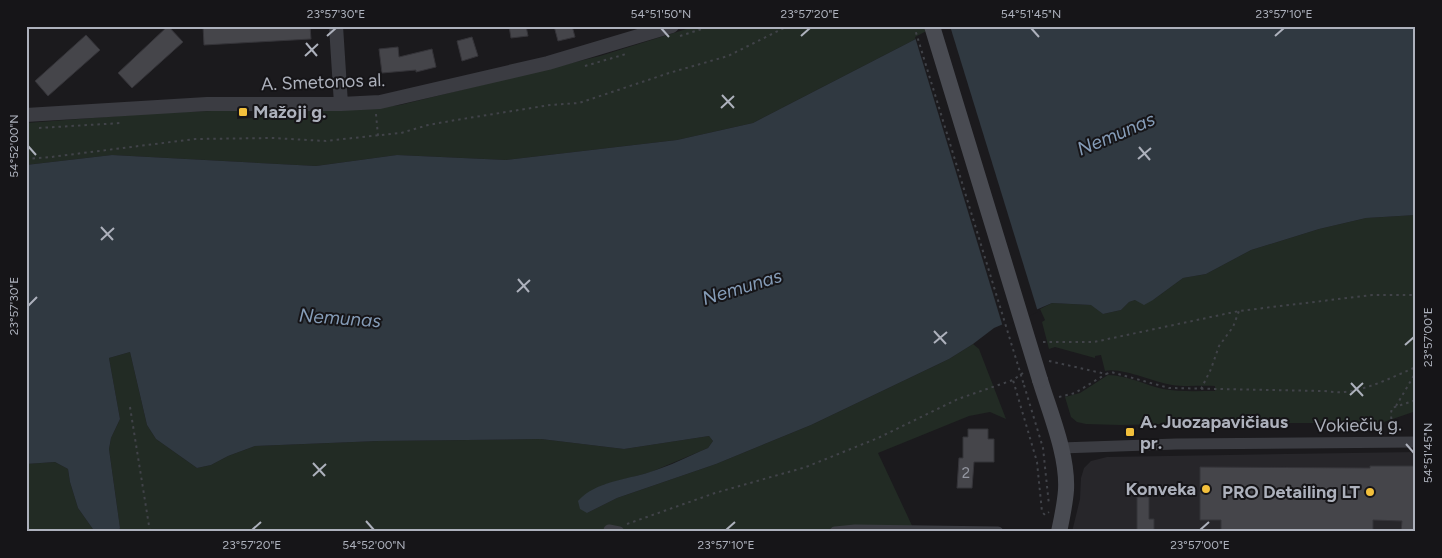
<svg xmlns="http://www.w3.org/2000/svg" width="1442" height="558" font-family="Figtree,sans-serif">
<style>
.built{fill:#27262a}
.green{fill:#222b24}
.water{fill:#303941}
.pier{fill:#1b1a1d}
.building{fill:#45454a;stroke:#353439}
.lines{fill:none;stroke-linecap:round;stroke-linejoin:round}
.path{stroke:#414349;stroke-width:2;stroke-dasharray:2.5 4;stroke-linecap:butt}
.minor{stroke:#3b3c42;stroke-width:11}
.tertiary{stroke:#3b3c42;stroke-width:14}
.secondary{stroke:#494b52;stroke-width:16}
.path-bridge{stroke:#414349;stroke-width:2;stroke-dasharray:2.5 4;stroke-linecap:butt}
.secondary-bridge{stroke:#494b52;stroke-width:16}
.ticks{fill:none;stroke:#adb1bc;stroke-width:2}
.poi-dot{fill:#f3c03c;stroke:#161518;stroke-width:2}
.labels{text-anchor:middle;dominant-baseline:central;stroke-width:4;stroke-linejoin:round;paint-order:stroke}
.number-label{font-size:15px;fill:#9396a0}
.street-label{font-size:18px;fill:#adb1bc;stroke:#161518}
.poi-label{font-size:18px;font-weight:bold;fill:#adb1bc;stroke:#161518;text-anchor:start}
.water-label{font-size:19px;font-style:italic;fill:#859cb7;stroke:#161518}
.neatline{fill:none;stroke:#adb1bc;stroke-width:2}
.ticks-label{font-size:12px;text-anchor:middle;fill:#adb1bc}
</style>
<rect width="100%" height="100%" fill="#1b1a1d"/>
<path class="built" d="M 1416,452 L 1416,532 L 1072,532 L 1080,499 L 1081,478 L 1084,468 L 1091,461 L 1107,457 Z"/>
<path class="green" d="M 696,26 L 941,26 L 753,123 L 677,140 L 506,160 L 397,155 L 316,166 L 112,155 L 26,165 L 26,123 L 158,113 L 237,110 L 237,119 L 252,118 L 252,110 C 302,111 351,112 400,105 L 600,56 Z
M 1416,215 L 1416,411 L 1381,423 L 1204,423 L 1120,425 L 1086,424 L 1077,422 L 1071,417 L 1065,397 L 1080,393 L 1108,375 C 1127,375 1145,385 1163,389 C 1179,392 1198,391 1215,391 L 1215,386 C 1201,385 1186,387 1172,385 C 1152,382 1122,367 1105,371 L 1101,355 L 1095,356 L 1095,358 L 1055,347 L 1049,349 L 1042,322 L 1045,320 L 1040,309 L 1052,303 L 1092,305 L 1103,314 L 1121,310 L 1129,302 L 1135,300 L 1153,300 L 1183,278 L 1206,274 L 1251,250 L 1319,229 L 1366,218 Z
M 973,344 L 979,349 L 1006,419 L 990,412 L 969,416 L 878,453 L 915,532 L 118,532 L 120,528 L 109,449 L 111,438 L 120,419 L 109,358 L 130,352 L 147,425 L 156,439 L 197,468 L 211,465 L 228,456 L 255,446 L 378,441 L 541,439 L 624,449 L 709,436 L 713,441 L 708,448 L 651,472 L 603,485 L 587,513 L 617,498 L 716,464 L 811,425 L 949,359 Z
M 55,462 L 68,469 L 70,482 L 78,508 L 95,532 L 26,532 L 26,464 Z"/>
<path class="water" d="M 941,26 L 1416,26 L 1416,215 L 1366,218 L 1319,229 L 1251,250 L 1206,274 L 1183,278 L 1153,300 L 1144,305 L 1135,300 L 1129,302 L 1121,310 L 1103,314 L 1091,305 L 1052,303 L 994,328 L 973,344 L 949,359 L 811,425 L 716,464 L 617,498 L 587,513 L 580,509 L 578,501 C 596,481 626,480 650,472 C 670,466 689,456 708,448 L 713,441 L 709,436 L 624,449 L 541,439 L 378,441 L 255,446 L 228,456 L 211,465 L 197,468 L 156,439 L 147,425 L 130,352 L 109,358 L 120,419 L 111,438 L 109,449 L 120,528 L 118,532 L 95,532 L 78,508 L 70,482 L 68,469 L 55,462 L 26,464 L 26,165 L 112,155 L 316,166 L 397,155 L 506,160 L 677,140 L 753,123 Z"/>
<path class="pier" d="M 936,26 L 950,26 L 1038,312 L 1003,327 L 915,37 Z"/>
<path class="building" d="M 168,26 L 183,42 L 132,88 L 118,73 Z
M 203,26 L 310,26 L 311,39 L 204,45 Z
M 509,26 L 526,26 L 528,36 L 511,38 Z
M 554,26 L 572,26 L 575,37 L 558,41 Z
M 86,35 L 100,50 L 48,96 L 35,81 Z
M 472,37 L 478,56 L 462,61 L 457,41 Z
M 398,47 L 399,57 L 432,49 L 436,67 L 416,72 L 416,70 L 382,73 L 379,49 Z
M 968,429 L 988,429 L 988,439 L 994,439 L 994,462 L 974,462 L 972,488 L 957,488 L 959,458 L 963,458 L 963,437 L 968,437 Z
M 1370,466 L 1416,466 L 1416,532 L 1401,532 L 1402,521 L 1373,520 L 1373,532 L 1221,532 L 1221,520 L 1200,520 L 1200,467 L 1370,468 Z
M 1137,497 L 1149,497 L 1149,519 L 1154,519 L 1154,532 L 1137,532 Z"/>
<g class="lines">
<path class="path" d="M 680,36 L 711,26
M 585,66 L 626,54
M 376,114 L 378,136
M 39,128 L 121,123
M 26,159 L 51,157 L 195,139 L 273,138 L 326,141 L 371,136 L 401,133 L 428,125 L 456,120 L 550,105 L 579,103 L 669,73 L 728,56 L 788,26
M 1043,342 L 1094,342 L 1239,311 L 1372,295 L 1416,295
M 1049,361 L 1106,374 L 1111,372 L 1169,388 L 1321,391 C 1329,391 1337,393 1345,392 C 1369,389 1393,377 1416,367
M 1023,373 L 1013,380 L 1037,462 L 1042,512 L 1045,515 L 1049,512
M 1024,385 L 1043,448 L 1049,505
M 1201,389 L 1211,369 L 1219,346 L 1233,327 L 1239,311
M 1059,397 L 1075,393 L 1106,374
M 1396,406 L 1416,372
M 130,407 L 150,532
M 1392,432 L 1391,413 L 1392,408 L 1416,400
M 627,524 L 715,493 L 806,467 L 878,438 L 958,399 L 1013,380"/>
<path class="minor" d="M 1061,448 L 1176,444 L 1416,442
M 609,530 L 619,532
M 835,532 L 855,530 L 998,532"/>
<path class="tertiary" d="M 336,26 L 341,104
M 26,115 L 207,104 L 341,104 L 380,102 L 548,63 L 672,26"/>
<path class="secondary" d="M 1040,380 C 1050,413 1068,455 1066,490 C 1065,504 1062,518 1059,532"/>
<path class="path-bridge" d="M 914,26 L 1024,385"/>
<path class="secondary-bridge" d="M 932,26 L 1040,380"/>
</g>
<path class="ticks" d="M 661,28 L 669,37M 1031,28 L 1039,37M 327,36 L 336,28M 801,36 L 810,28M 1275,36 L 1284,28M 306,43 L 317,56M 305,56 L 318,44M 722,95 L 734,108M 721,108 L 734,96M 28,146 L 36,155M 1139,147 L 1150,160M 1138,159 L 1151,148M 101,227 L 113,240M 101,240 L 114,228M 518,279 L 529,292M 517,292 L 530,280M 28,306 L 37,297M 934,331 L 946,344M 934,343 L 947,332M 1405,345 L 1414,337M 1351,383 L 1363,396M 1350,395 L 1363,383M 1406,444 L 1414,453M 313,463 L 325,476M 313,476 L 326,464M 366,521 L 374,530M 252,530 L 261,522M 726,530 L 735,522M 1200,530 L 1209,522"/>
<g class="poi-dot">
<rect x="238" y="107" width="10" height="10" rx="2.5"/>
<rect x="1125" y="427" width="10" height="10" rx="2.5"/>
<circle cx="1206" cy="489" r="5"/>
<circle cx="1370" cy="492" r="5"/>
</g>
<g class="labels">
<g class="number-label">
<text x="966" y="473">2</text>
</g>
<g class="street-label">
<text transform="translate(323 82) rotate(-2)">A. Smetonos al.</text>
<text transform="translate(1358 425) rotate(-1)">Vokiečių g.</text>
</g>
<g class="poi-label">
<text x="253" y="112">Mažoji g.</text>
<text x="1140" y="422">A. Juozapavičiaus<tspan x="1140" dy="21">pr.</tspan></text>
<text x="1196" y="489" text-anchor="end">Konveka</text>
<text x="1360" y="492" text-anchor="end">PRO Detailing LT</text>
</g>
<g class="water-label">
<text transform="translate(1116 134) rotate(-23)">Nemunas</text>
<text transform="translate(742 287) rotate(-17)">Nemunas</text>
<text transform="translate(340 318) rotate(4)">Nemunas</text>
</g>
</g>
<rect width="1442" height="558" fill="none" stroke="#161518" stroke-width="55"/>
<rect x="28" y="28" width="1386" height="502" class="neatline"/>
<g class="ticks-label">
<text x="336" y="18">23°57'30"E</text>
<text x="661" y="18">54°51'50"N</text>
<text x="810" y="18">23°57'20"E</text>
<text x="1031" y="18">54°51'45"N</text>
<text x="1284" y="18">23°57'10"E</text>
<text transform="translate(14 146) rotate(-90)" y="4">54°52'00"N</text>
<text transform="translate(14 306) rotate(-90)" y="4">23°57'30"E</text>
<text transform="translate(1428 337) rotate(-90)" y="4">23°57'00"E</text>
<text transform="translate(1428 453) rotate(-90)" y="4">54°51'45"N</text>
<text x="252" y="549">23°57'20"E</text>
<text x="374" y="549">54°52'00"N</text>
<text x="726" y="549">23°57'10"E</text>
<text x="1200" y="549">23°57'00"E</text>
</g>
</svg>
